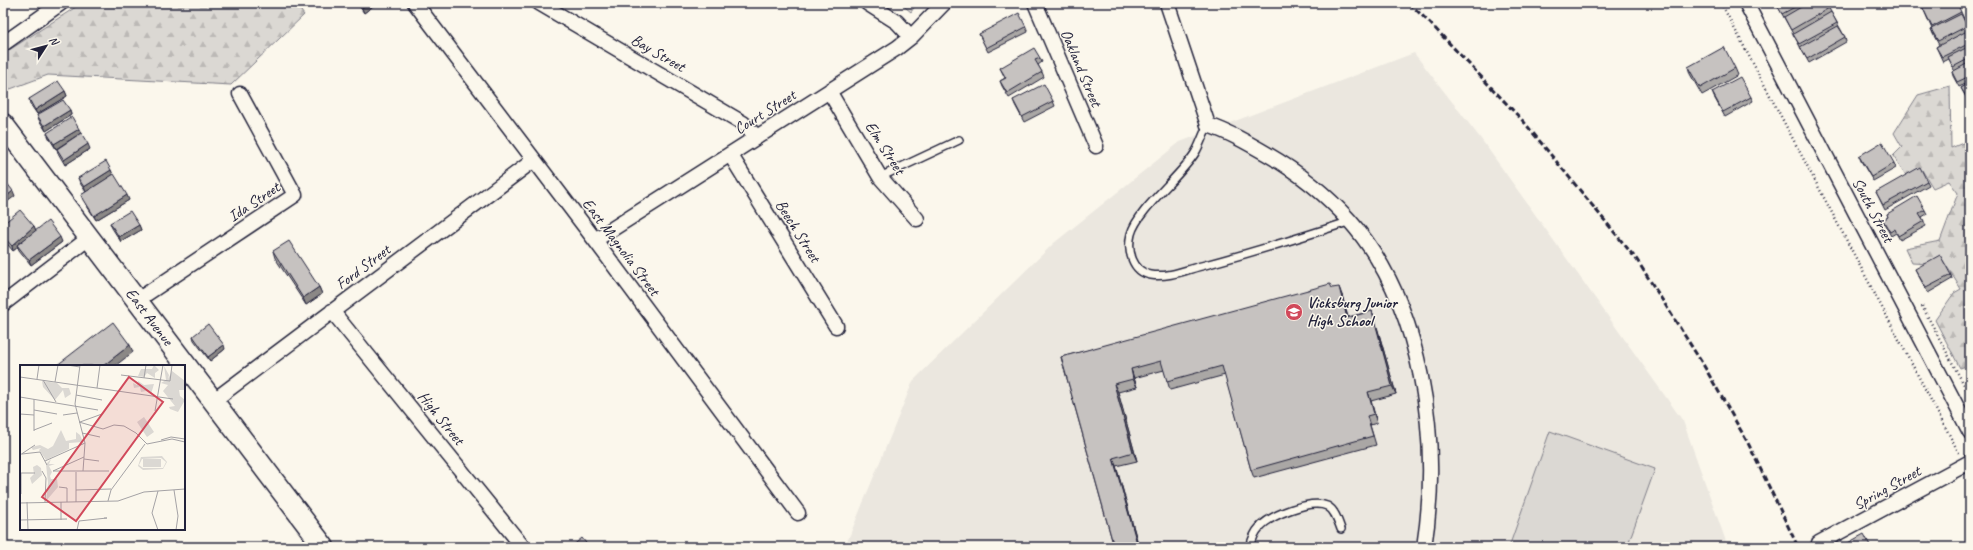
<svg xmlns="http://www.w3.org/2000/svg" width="1973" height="550" font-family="Caveat,sans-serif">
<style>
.built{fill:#ebe7df}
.forest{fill:url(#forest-firs);stroke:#7e7d87}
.green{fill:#dbd8d3;stroke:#7e7d87}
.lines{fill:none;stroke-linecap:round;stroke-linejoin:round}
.lane-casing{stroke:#22223b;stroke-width:10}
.street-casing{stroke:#22223b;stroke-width:17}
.secondary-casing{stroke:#22223b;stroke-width:23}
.path{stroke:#22223b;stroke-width:2.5;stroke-dasharray:1 3;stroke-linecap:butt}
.lane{stroke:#fbf7ec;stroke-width:7}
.street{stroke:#fbf7ec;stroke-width:14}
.secondary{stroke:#fbf7ec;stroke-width:20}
.rail{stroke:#22223b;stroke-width:3;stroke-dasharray:6 3;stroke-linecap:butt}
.wall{fill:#aaa7a5;stroke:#22223b}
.shaded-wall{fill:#8b8886;stroke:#22223b}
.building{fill:#c6c2c0;stroke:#22223b}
.labels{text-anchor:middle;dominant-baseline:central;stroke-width:3;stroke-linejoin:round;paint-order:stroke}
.street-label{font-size:16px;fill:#22223b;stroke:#fbf7ec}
.poi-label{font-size:16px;font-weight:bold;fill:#22223b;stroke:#fbf7ec;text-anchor:start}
.inset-road{fill:none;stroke:#a4a2a5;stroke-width:1}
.view{fill:#d1495b;fill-opacity:0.15;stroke:#d1495b;stroke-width:2}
.inset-edge{fill:none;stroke:#22223b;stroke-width:2}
</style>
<defs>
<pattern id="forest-firs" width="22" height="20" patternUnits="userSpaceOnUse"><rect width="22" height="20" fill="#dbd8d3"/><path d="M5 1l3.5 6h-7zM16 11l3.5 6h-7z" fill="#bcb9b6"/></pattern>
</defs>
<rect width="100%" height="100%" fill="#fbf7ec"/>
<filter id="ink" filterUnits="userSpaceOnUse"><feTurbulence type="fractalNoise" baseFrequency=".025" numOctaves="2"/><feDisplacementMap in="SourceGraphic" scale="8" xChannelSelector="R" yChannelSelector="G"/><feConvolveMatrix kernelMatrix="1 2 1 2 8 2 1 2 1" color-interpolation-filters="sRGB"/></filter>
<g filter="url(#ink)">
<path class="built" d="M 1414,53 L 1481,139 L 1683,421 L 1728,547 L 845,547 L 913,381 L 1054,243 L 1180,142 Z"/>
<path class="forest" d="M 82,3 L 295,3 L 304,15 L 231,85 L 48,75 L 5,91 L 3,89 L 3,54 Z
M 900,3 L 917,3 L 911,12 Z
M 1950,86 L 1951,148 L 1970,140 L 1970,365 L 1960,368 L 1935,320 L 1954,293 L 1961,289 L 1941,257 L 1929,264 L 1912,263 L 1905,248 L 1940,241 L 1958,193 L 1949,181 L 1933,188 L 1922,170 L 1908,178 L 1893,156 L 1902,147 L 1894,133 L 1918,95 Z"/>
<path class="green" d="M 1550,431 L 1655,469 L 1627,547 L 1509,547 Z"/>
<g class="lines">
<defs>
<path id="lane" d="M 1208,125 C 1203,134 1200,145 1195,153 C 1181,176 1138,209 1131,234 C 1127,250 1132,272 1151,275 C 1169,278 1188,269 1205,265 C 1254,252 1302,237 1351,221
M 880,177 L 959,140
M 1250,547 C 1252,540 1254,533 1259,528 C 1270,515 1311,499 1327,506 C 1335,510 1338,521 1341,529"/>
<path id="street" d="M 415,3 L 595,240 L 798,513
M 539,3 L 743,123 L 757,137
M 867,3 L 897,22 L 911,37
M 1035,3 L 1096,146
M 1167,3 L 1208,125 C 1229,132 1248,143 1267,154 C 1298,172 1326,194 1349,220 C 1423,303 1441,441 1424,547
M 1746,3 L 1970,432
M 3,44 L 61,3
M 829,91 L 880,177 L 917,219
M 730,154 L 836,326
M 595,240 L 897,48 L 911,37 L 944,3
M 136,301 L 295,195 L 240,94
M 3,304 L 89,238
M 332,311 L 523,547
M 213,401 L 534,160
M 1819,543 L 1970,462"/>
<g id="secondary">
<path id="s1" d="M 3,124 L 324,547"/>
</g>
</defs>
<use href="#lane" class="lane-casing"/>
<use href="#street" class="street-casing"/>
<use href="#secondary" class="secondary-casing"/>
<path class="path" d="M 1721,3 L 1959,453
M 1922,306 L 1970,396"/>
<use href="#lane" class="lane"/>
<use href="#street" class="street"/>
<use href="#secondary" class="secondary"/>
<path class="rail" d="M 1409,3 L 1430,23 L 1524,122 L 1637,260 L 1704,366 L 1748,443 L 1798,547"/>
</g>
<path class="wall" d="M 357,3 L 377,3 L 364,13 Z
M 1776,3 L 1826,3 L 1845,37 L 1846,42 L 1809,63 Z
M 1922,6 L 1961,12 L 1970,32 L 1970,82 L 1959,87 L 1953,76 L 1952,72 L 1954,70 L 1949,59 L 1943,62 L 1938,51 L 1936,47 L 1939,45 L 1933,34 L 1931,29 L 1932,29 Z
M 1026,27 L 1028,32 L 988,52 L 979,34 Z
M 1040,58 L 1042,62 L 1038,65 L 1042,72 L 1044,77 L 1009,98 L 1002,86 L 1000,81 L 1005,78 L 1000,68 Z
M 1688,67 L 1735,68 L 1738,75 L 1702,95 L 1690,74 Z
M 1970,83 L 1970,104 L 1963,92 L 1961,88 Z
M 65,91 L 67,96 L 37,114 L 30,104 L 29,99 Z
M 1712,92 L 1751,97 L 1753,101 L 1725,117 L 1714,97 Z
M 1013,100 L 1053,101 L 1055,106 L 1024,122 L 1015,105 Z
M 70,110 L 71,115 L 46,131 L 39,120 L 37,115 Z
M 47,133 L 81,133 L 56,149 L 49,138 Z
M 57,149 L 90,149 L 65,165 L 58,153 Z
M 1859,156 L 1894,163 L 1896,168 L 1873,181 L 1861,161 Z
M 111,170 L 113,175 L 129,200 L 96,220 L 83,200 L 81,195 L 86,192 L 80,183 L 78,178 Z
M 1927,181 L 1929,185 L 1885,210 L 1876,192 Z
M 1925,210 L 1927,214 L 1922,217 L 1926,226 L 1900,240 L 1896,233 L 1891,236 L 1885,225 L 1883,220 L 1888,217 L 1887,214 Z
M 110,223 L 139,225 L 141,230 L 121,242 L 112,228 Z
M 3,224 L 34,226 L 36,231 L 62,242 L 31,265 L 19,250 L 18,247 L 13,251 L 3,239 Z
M 273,251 L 319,287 L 322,294 L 306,305 L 275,258 Z
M 1915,269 L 1951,275 L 1952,279 L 1928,293 L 1917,273 Z
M 1332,288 L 1342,295 L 1348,317 L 1372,311 L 1375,320 L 1396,394 L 1371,401 L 1377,423 L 1370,425 L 1376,445 L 1254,478 L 1251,470 L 1225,375 L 1170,390 L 1164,370 L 1134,378 L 1137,387 L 1118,392 L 1137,461 L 1116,466 L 1139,547 L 1114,547 L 1061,357 Z
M 193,336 L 225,349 L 210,361 L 194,340 Z"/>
<path class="shaded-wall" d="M 369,3 L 377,3 L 364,13 L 362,8 Z
M 65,91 L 67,96 L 37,114 L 35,110 Z
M 70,110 L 71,115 L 46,131 L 44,126 Z
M 79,129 L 81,133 L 56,149 L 54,144 Z
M 88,144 L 90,149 L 65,165 L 64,160 Z
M 111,170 L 113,175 L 86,192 L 84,187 Z
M 13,191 L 15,196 L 3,205 L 3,199 Z
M 127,195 L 129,200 L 96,220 L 94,216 Z
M 139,225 L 141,230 L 121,242 L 119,237 Z
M 34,226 L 36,231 L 17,245 L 18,247 L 13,251 L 12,246 Z
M 60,237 L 62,242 L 31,265 L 29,260 Z
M 319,287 L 322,294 L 306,305 L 303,298 Z
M 1339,287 L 1342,295 L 1350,326 L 1347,318 Z
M 1372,311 L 1375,320 L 1396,394 L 1392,386 Z
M 130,345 L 133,352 L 115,366 L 103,366 Z
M 224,345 L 225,349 L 210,361 L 208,357 Z
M 1131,369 L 1137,387 L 1133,379 Z
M 1114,384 L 1118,392 L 1137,461 L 1133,452 Z
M 1368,392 L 1371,401 L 1377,423 L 1374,414 Z
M 1113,458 L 1116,466 L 1139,547 L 1138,547 Z"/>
<path class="building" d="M 359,3 L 369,3 L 362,8 Z
M 1776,3 L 1802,3 L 1782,14 Z
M 1808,3 L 1826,3 L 1829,8 L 1791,30 L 1784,17 Z
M 1928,3 L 1957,3 L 1961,12 L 1932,27 L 1922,6 Z
M 1831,12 L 1837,23 L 1799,44 L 1793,34 Z
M 1019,13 L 1026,27 L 986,48 L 979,34 Z
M 1961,14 L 1967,26 L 1938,41 L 1931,29 Z
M 1838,26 L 1845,37 L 1807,59 L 1800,47 Z
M 1969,30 L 1970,32 L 1970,43 L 1942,57 L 1936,47 Z
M 1970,46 L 1970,58 L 1953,67 L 1948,57 Z
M 1724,47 L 1735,68 L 1700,88 L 1688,67 Z
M 1034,48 L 1040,58 L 1035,60 L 1042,72 L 1007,93 L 1000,81 L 1006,78 L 1000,68 Z
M 1970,62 L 1970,76 L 1957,82 L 1952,72 Z
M 1740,77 L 1751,97 L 1723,112 L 1712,92 Z
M 58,81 L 65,91 L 35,110 L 29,99 Z
M 1970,83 L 1970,102 L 1961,88 Z
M 1044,84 L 1053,101 L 1022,117 L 1013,100 Z
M 63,100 L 70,110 L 44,126 L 37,115 Z
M 72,117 L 79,129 L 54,144 L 47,133 Z
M 81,133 L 88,144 L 64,160 L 57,149 Z
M 1882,142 L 1894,163 L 1871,177 L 1859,156 Z
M 106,161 L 111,170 L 84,187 L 78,178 Z
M 1920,167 L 1927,181 L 1883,205 L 1876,192 Z
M 114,174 L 127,195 L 94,216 L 81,195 Z
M 3,178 L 13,191 L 3,199 Z
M 1917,196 L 1925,210 L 1919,213 L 1924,221 L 1898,236 L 1895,229 L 1890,232 L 1883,220 L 1888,217 L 1887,214 Z
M 20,210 L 34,226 L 12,246 L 3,236 L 3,224 Z
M 130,211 L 139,225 L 119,237 L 110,223 Z
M 48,221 L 60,237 L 29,260 L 17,245 Z
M 289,241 L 319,287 L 303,298 L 273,251 Z
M 1940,255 L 1951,275 L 1926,288 L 1915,269 Z
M 1330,284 L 1332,288 L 1339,287 L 1347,318 L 1372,311 L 1392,386 L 1368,392 L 1374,414 L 1367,416 L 1373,436 L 1251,470 L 1222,366 L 1167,381 L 1161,361 L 1131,369 L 1133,379 L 1114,384 L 1133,452 L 1113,458 L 1138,547 L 1114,547 L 1061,357 Z
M 113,322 L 130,345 L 103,366 L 56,366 Z
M 208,324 L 224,345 L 208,357 L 193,336 Z
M 1864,534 L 1871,547 L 1846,547 L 1844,545 Z
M 582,538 L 589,547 L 571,547 Z"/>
</g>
<defs>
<symbol id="school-disc" viewBox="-11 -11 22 22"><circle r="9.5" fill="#d1495b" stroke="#fbf7ec"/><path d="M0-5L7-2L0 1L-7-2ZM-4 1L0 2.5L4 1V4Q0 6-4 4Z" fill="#fff"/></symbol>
</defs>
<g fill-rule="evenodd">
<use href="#school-disc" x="1284" y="302" width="20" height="20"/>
</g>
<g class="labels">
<g class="street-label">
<text transform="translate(658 53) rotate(30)">Bay Street</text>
<text transform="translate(1081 68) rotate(67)">Oakland Street</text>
<text transform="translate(765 112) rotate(-32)">Court Street</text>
<text transform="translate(885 148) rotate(57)">Elm Street</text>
<text transform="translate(254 202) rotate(-34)">Ida Street</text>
<text transform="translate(1873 210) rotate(62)">South Street</text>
<text transform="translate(798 231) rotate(58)">Beech Street</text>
<text transform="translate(621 247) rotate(53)">East Magnolia Street</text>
<text transform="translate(363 267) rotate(-37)">Ford Street</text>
<text stroke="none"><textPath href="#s1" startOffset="242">East Avenue</textPath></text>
<text transform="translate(441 418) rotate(51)">High Street</text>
<text transform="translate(1887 488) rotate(-29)">Spring Street</text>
</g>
<g class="poi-label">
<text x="1307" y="303">Vicksburg Junior<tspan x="1307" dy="18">High School</tspan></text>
</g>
</g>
<g transform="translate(20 365)">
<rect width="165" height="165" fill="#fbf7ec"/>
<path d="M 134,0 L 139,5 L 135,8 L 135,13 L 127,8 L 124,12 L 118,11 L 121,4 L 132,4 ZM 144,1 L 149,10 L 148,14 L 152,6 L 165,16 L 165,25 L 159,25 L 160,31 L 165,35 L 158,47 L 150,44 L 149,42 L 155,41 L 143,26 L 148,20 L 141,18 L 146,15 ZM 22,16 L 37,18 L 42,23 L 49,23 L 51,29 L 45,33 L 43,25 L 35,35 L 23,22 ZM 118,16 L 124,20 L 134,19 L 131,29 L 126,26 L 121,27 L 120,22 L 114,23 L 113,18 L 117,20 ZM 41,65 L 46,76 L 56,74 L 56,67 L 60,70 L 63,77 L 49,78 L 49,84 L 26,95 L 19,85 L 21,83 L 13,85 L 11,82 L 20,80 L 28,84 L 33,81 ZM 31,94 L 29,99 L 35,99 L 29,101 L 32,107 L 30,111 L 31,114 L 37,114 L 38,122 L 26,136 L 28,118 L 26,99 ZM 17,100 L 21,103 L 22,110 L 12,119 L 10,113 L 14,109 L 13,102 Z" fill="#dbd8d3"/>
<path d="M 124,52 L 134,67 L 127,72 L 117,57 ZM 142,91 L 147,97 L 143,104 L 123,105 L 118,101 L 121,92 ZM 141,93 L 146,97 L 143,103 L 123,103 L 119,100 L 122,94 ZM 123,94 L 141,94 L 141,102 L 123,102 Z" fill="#dbd8d3" fill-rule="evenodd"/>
<path class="inset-road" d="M 47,0 L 60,2M 60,0 L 55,39 L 65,78 L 63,106M 101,10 L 150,16 L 152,0M 0,12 L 153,34M 124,13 L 126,0M 17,14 L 19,0M 23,15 L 36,37M 35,17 L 38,0M 77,23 L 80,0M 56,30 L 82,35M 0,32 L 78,45M 14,34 L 14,66M 14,45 L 37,49M 135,46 L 143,0M 0,49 L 14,50M 43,50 L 57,48M 59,57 L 83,64 L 94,60 L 104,61 L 116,68 L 127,79 L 152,74 L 165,77M 60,57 L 82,49M 14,65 L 32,58M 62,68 L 80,72M 141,75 L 151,72 L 165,74M 2,89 L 20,87 L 27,100M 0,90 L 15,80M 64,94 L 79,96M 25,96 L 65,78M 22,106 L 26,113 L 25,137M 33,106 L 89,106M 33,106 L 64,92M 56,107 L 56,137M 0,108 L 15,108M 1,108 L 1,129M 39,122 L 47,123 L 47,137M 56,125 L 91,124M 154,125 L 158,151 L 156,165M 88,136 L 91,125 L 125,79M 7,137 L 8,165M 41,137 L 41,155M 0,138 L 98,136 L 124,127 L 165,124M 0,155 L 47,154M 57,165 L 59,156 L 87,153 L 84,153M 138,165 L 132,148 L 138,126"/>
<path class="view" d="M 109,12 L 143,37 L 56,156 L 22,132 Z"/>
<rect width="165" height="165" class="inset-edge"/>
</g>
<rect width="1973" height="550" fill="none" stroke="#fbf7ec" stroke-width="16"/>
<rect x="8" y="8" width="1957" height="534" fill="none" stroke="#22223b" stroke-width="1.5" filter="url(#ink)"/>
<g transform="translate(46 46) rotate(54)" stroke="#fbf7ec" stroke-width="3" paint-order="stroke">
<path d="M0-3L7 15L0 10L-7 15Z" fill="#22223b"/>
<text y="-6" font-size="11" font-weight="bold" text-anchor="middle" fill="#22223b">N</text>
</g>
</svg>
